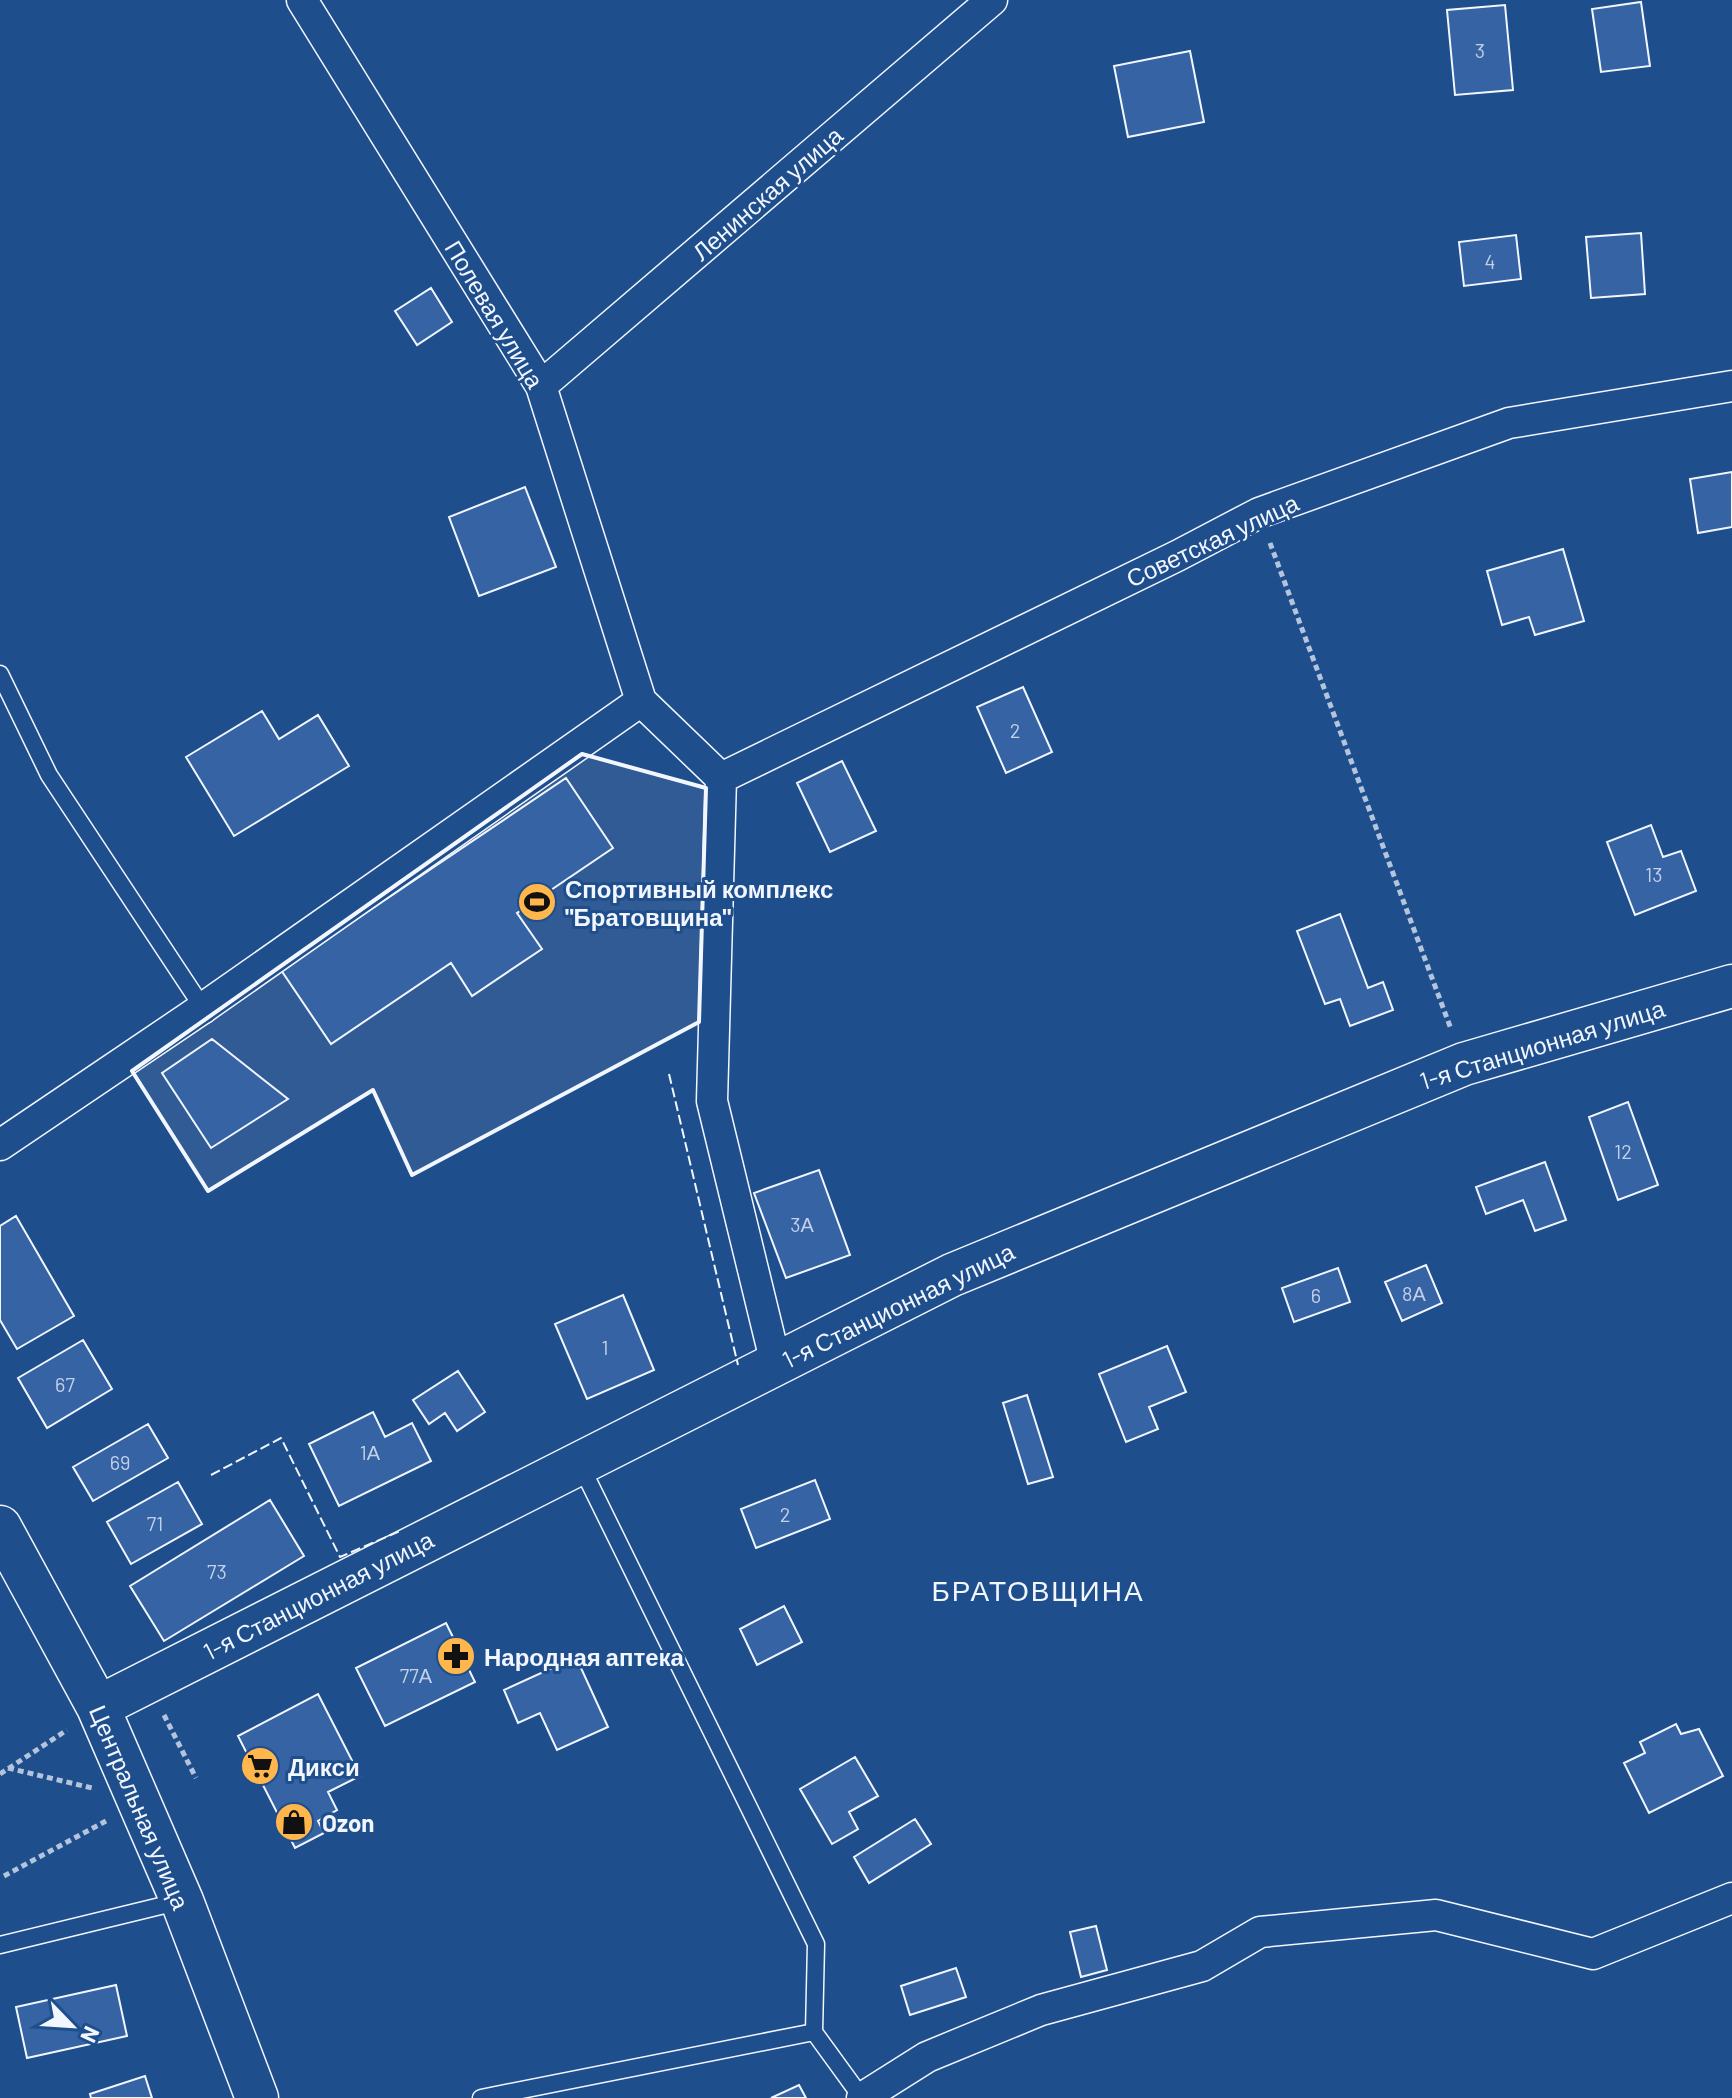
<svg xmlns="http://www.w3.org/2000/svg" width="1732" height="2098" font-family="Barlow,sans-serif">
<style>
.built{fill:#305b95;stroke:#a8bbd7;stroke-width:2}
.building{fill:#3563a3;stroke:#f2f6ff;stroke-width:2}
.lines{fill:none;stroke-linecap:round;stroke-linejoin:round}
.lane-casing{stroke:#f2f6ff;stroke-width:19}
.street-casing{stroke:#f2f6ff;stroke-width:33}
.secondary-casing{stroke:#f2f6ff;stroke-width:45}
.path{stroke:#b3c4dc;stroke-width:5;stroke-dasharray:6 4;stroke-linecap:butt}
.lane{stroke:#1f4e8c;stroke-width:16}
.street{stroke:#1f4e8c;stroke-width:30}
.secondary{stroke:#1f4e8c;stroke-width:42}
.fence{stroke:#f2f6ff;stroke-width:2;stroke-dasharray:10 4;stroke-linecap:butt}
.wall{stroke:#f2f6ff;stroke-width:4}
.labels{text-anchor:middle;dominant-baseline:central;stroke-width:6;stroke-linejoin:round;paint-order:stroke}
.number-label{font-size:20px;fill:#c3d1e8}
.street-label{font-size:24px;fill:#f2f6ff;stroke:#1f4e8c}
.poi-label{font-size:24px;font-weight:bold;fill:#f2f6ff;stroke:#1f4e8c;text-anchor:start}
.quarter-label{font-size:28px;letter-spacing:2px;fill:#f2f6ff;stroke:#1f4e8c}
</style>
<rect width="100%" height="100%" fill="#1f4e8c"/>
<path class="built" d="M 582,754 L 706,788 L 699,1022 L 412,1175 L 373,1090 L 208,1191 L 132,1071 Z"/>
<path class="building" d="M 1641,2 L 1650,66 L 1601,72 L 1592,9 Z
M 1505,5 L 1513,90 L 1455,95 L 1447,10 Z
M 1190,51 L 1204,122 L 1128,137 L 1114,66 Z
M 1641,233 L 1645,294 L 1591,298 L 1586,237 Z
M 1516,235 L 1521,279 L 1464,286 L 1459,242 Z
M 431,288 L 452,322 L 417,345 L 395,311 Z
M 1732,472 L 1732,527 L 1698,533 L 1690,479 Z
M 525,487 L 556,567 L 479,596 L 449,517 Z
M 1563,549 L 1584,621 L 1535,635 L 1529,617 L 1502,625 L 1487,571 Z
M 1023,687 L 1052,752 L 1006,773 L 977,707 Z
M 262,711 L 279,739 L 318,715 L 349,766 L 234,836 L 186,757 Z
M 842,761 L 876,831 L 830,852 L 797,783 Z
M 566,778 L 613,848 L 517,913 L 542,949 L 472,996 L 451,963 L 331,1044 L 281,970 Z
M 1651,825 L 1663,857 L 1681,851 L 1696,891 L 1635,915 L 1607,842 Z
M 1340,914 L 1368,988 L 1383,982 L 1393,1010 L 1350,1026 L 1340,999 L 1325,1004 L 1297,931 Z
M 212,1039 L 288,1099 L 211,1148 L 162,1073 Z
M 1628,1102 L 1658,1185 L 1618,1200 L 1589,1117 Z
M 1545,1162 L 1566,1220 L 1535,1231 L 1523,1200 L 1486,1214 L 1476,1187 Z
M 819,1170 L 850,1255 L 786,1278 L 754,1193 Z
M 16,1216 L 74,1316 L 17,1349 L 0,1320 L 0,1226 Z
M 1426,1265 L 1442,1303 L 1402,1321 L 1385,1282 Z
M 1338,1268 L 1350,1302 L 1294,1322 L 1282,1288 Z
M 623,1295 L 654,1370 L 587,1399 L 555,1324 Z
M 83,1340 L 112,1389 L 47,1428 L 18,1378 Z
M 1167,1346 L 1186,1392 L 1149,1407 L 1158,1429 L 1126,1442 L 1099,1374 Z
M 458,1371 L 485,1412 L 457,1431 L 445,1413 L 429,1424 L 413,1400 Z
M 1027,1395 L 1053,1477 L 1028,1484 L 1003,1403 Z
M 373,1412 L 385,1437 L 412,1423 L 431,1461 L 339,1506 L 309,1444 Z
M 148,1424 L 168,1458 L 93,1501 L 73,1467 Z
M 815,1480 L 830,1519 L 756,1548 L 741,1509 Z
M 178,1482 L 202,1524 L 131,1564 L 107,1522 Z
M 270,1500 L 304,1556 L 164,1641 L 130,1586 Z
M 784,1606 L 802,1642 L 757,1665 L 740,1629 Z
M 446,1623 L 475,1682 L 385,1726 L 356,1668 Z
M 576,1657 L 608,1727 L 557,1750 L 540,1713 L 518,1723 L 504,1690 Z
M 318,1694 L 360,1776 L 328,1792 L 337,1810 L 318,1821 L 324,1833 L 295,1848 L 238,1736 Z
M 1676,1724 L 1681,1734 L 1699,1729 L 1723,1776 L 1649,1813 L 1624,1763 L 1645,1753 L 1640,1742 Z
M 855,1757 L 878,1796 L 849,1812 L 858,1829 L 832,1844 L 800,1789 Z
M 915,1819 L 931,1844 L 869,1883 L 854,1857 Z
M 1096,1926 L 1107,1970 L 1081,1977 L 1070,1932 Z
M 956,1968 L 966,1997 L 910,2015 L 901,1986 Z
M 116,1985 L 127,2036 L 27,2058 L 16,2007 Z
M 145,2076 L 152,2098 L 91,2098 L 90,2094 Z
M 799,2085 L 806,2098 L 771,2098 Z"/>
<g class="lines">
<defs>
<path id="lane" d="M 0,674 L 49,775 L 207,1014
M 580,1464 L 816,1944 L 814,2032 L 862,2098
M 0,1945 L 181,1901
M 481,2098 L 814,2032"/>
<path id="street" d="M 302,0 L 541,386 L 641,701 L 721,778 L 712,1101 L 776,1364
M 541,386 L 992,0
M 721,778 L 1177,556 L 1259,513 L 1509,423 L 1732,386
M 0,1145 L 203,1008 L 641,701
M 862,2098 L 927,2057 L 1041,2010 L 1202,1966 L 1260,1932 L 1436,1915 L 1593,1954 L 1732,1898"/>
<path id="secondary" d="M 0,1527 L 98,1707 L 182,1901 L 257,2098
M 98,1707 L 952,1275 L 1464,1064 L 1732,986"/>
</defs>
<use href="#lane" class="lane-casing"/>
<use href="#street" class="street-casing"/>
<use href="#secondary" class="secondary-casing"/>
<path class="path" d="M 1270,543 L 1451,1029
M 164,1715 L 196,1778
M 8,1768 L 92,1788
M 0,1774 L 67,1730
M 4,1876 L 106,1821"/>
<use href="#lane" class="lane"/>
<use href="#street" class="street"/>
<use href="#secondary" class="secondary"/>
<path class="fence" d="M 669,1074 L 738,1365
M 211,1475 L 281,1438 L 340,1557 L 400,1531"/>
<path class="wall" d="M 582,754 L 706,788 L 699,1022 L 412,1175 L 373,1090 L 208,1191 L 132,1071 Z"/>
</g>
<defs>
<symbol id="stadium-disc" viewBox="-11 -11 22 22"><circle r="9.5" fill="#ffb74d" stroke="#1f4e8c"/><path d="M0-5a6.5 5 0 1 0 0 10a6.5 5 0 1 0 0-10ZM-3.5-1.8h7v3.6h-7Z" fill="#111"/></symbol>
<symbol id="pharmacy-disc" viewBox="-11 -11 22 22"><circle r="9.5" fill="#ffb74d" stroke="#1f4e8c"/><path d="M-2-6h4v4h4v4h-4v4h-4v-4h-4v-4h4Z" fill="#111"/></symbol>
<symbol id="supermarket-disc" viewBox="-11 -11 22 22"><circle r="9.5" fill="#ffb74d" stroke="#1f4e8c"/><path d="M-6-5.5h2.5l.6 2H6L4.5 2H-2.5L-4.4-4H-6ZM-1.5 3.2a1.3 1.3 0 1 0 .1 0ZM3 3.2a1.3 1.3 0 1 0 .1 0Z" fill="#111"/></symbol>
<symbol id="shop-disc" viewBox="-11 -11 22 22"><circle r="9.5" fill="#ffb74d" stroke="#1f4e8c"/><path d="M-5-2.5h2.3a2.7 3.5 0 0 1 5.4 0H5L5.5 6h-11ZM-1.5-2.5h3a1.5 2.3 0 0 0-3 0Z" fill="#111"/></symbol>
</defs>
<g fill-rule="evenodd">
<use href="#stadium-disc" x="515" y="880" width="44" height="44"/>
<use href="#pharmacy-disc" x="434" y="1634" width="44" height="44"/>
<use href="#supermarket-disc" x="238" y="1744" width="44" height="44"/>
<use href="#shop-disc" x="272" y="1800" width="44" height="44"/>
</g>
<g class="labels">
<g class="number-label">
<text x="1480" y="50">3</text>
<text x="1490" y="261">4</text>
<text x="1015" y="730">2</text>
<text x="1654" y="874">13</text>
<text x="1623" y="1151">12</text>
<text x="802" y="1224">3А</text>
<text x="1414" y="1293">8А</text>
<text x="1316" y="1295">6</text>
<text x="605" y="1347">1</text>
<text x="65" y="1384">67</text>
<text x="370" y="1452">1А</text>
<text x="120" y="1462">69</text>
<text x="785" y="1514">2</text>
<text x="155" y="1523">71</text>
<text x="217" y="1571">73</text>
<text x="416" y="1675">77А</text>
</g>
<g class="street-label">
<text transform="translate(767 193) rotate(-41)">Ленинская улица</text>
<text transform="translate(495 314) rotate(59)">Полевая улица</text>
<text transform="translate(1212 540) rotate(-25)">Советская улица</text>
<text transform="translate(1542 1044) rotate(-17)">1-я Станционная улица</text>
<text transform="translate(898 1305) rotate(-26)">1-я Станционная улица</text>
<text transform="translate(318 1595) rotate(-27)">1-я Станционная улица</text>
<text transform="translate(140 1807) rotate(67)">Центральная улица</text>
</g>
<g class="poi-label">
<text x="565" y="888">Спортивный комплекс<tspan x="565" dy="28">"Братовщина"</tspan></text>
<text x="484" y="1656">Народная аптека</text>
<text x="288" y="1766">Дикси</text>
<text x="322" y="1822">Ozon</text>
</g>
<g class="quarter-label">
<text x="1038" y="1590">БРАТОВЩИНА</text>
</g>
</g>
<g transform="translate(72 2026) rotate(115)" stroke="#1f4e8c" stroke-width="6" paint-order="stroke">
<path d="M0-6L14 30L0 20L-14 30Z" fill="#f2f6ff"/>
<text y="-12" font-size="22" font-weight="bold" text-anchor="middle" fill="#f2f6ff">N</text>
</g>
</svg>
